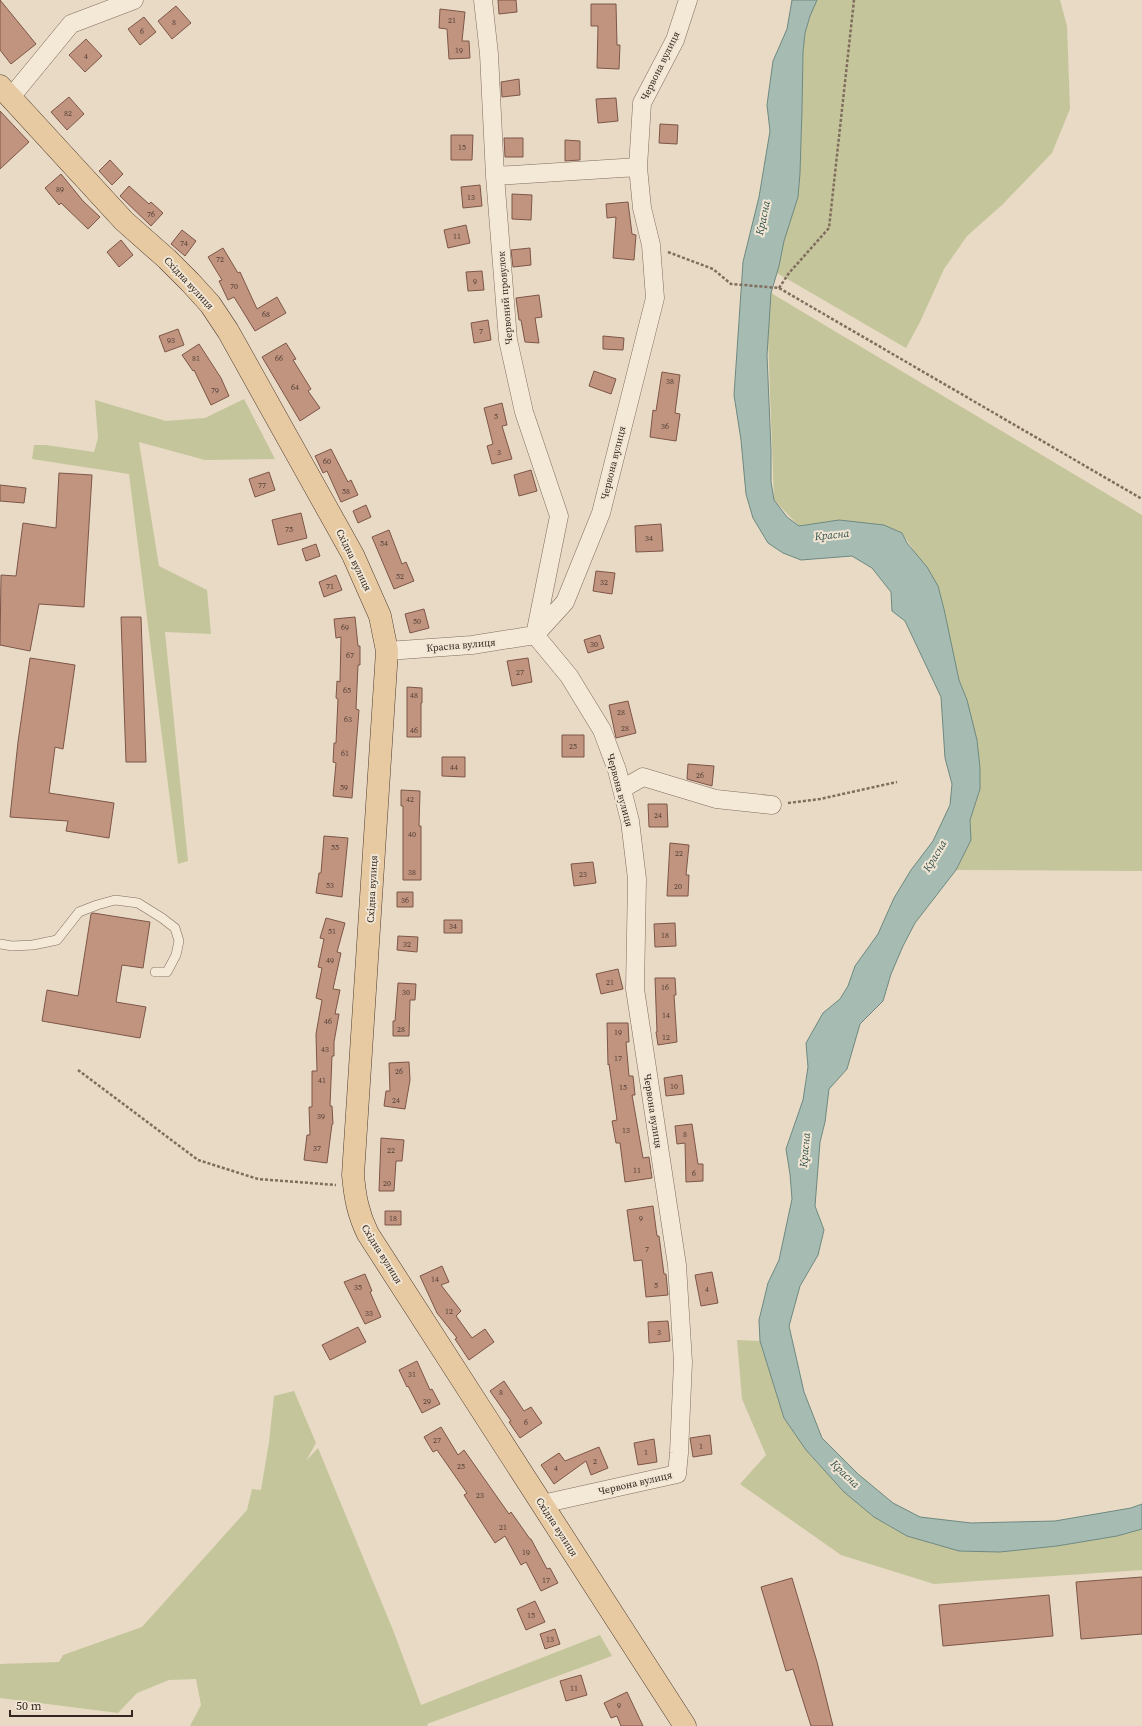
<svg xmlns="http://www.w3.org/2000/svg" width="1142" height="1726" font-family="'Source Serif 4',serif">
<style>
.green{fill:#c4c59b}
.water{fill:#a6bcb3;stroke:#6e8980}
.building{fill:#c19480;stroke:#7d5647}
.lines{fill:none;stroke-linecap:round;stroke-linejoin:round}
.service-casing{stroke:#816d5e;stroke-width:10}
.minor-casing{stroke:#816d5e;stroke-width:19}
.primary-casing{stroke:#4f3c31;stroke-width:23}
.path{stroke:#816d5e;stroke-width:2.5;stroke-dasharray:3 2;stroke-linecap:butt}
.service{stroke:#f4e8d7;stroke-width:9}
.minor{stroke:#f4e8d7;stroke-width:18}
.primary{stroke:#e7caa2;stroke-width:22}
.labels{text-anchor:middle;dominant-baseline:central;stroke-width:4;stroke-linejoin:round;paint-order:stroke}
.number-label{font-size:8px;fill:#564237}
.street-label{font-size:10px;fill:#33271f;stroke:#f1e5d4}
.water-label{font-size:11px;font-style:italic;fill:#31514b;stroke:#f1e5d4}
</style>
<rect width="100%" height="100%" fill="#e8dac5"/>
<path class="green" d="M 815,0 L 1060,0 L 1067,26 L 1070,109 L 1052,153 L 1002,205 L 967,236 L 944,269 L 920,322 L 906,348 L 777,273 L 784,241 L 798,197 L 800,173 L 802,109 L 803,52 L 805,33 Z
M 771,293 L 1142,515 L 1142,871 L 956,870 L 971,840 L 970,820 L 980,789 L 967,700 L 959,680 L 944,609 L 938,586 L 902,533 L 884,525 L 839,520 L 799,526 L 774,500 L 768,339 Z
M 244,399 L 275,459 L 205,460 L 139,442 L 159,566 L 207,590 L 211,634 L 165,632 L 188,861 L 178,864 L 129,474 L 32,459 L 34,445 L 46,445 L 94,452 L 98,438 L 95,400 L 166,421 L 205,418 Z
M 737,1340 L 760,1341 L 784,1418 L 809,1454 L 844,1492 L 874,1517 L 907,1536 L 959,1551 L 1000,1552 L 1058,1546 L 1117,1536 L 1142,1529 L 1142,1570 L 934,1584 L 841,1555 L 740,1484 L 766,1455 L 742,1399 Z
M 294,1391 L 316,1443 L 306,1461 L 318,1448 L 393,1630 L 421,1705 L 600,1635 L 612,1656 L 427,1724 L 428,1726 L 190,1726 L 201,1705 L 196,1679 L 169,1680 L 137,1693 L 118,1713 L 0,1698 L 0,1664 L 59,1662 L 63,1655 L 142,1627 L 247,1510 L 252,1489 L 261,1490 L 269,1442 L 274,1396 Z"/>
<path class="water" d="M 792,0 L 817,0 L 810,16 L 805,33 L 803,52 L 802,109 L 800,173 L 798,197 L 784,241 L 779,266 L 771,293 L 767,355 L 771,450 L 771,482 L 774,500 L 787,517 L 799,526 L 839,520 L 884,525 L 902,533 L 907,543 L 927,567 L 938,586 L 944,609 L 959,680 L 967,700 L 977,740 L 980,768 L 980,789 L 970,820 L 971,840 L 956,870 L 915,923 L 903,946 L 891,974 L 883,1001 L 860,1024 L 847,1069 L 829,1089 L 825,1122 L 820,1142 L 815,1206 L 824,1230 L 818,1255 L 800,1286 L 789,1326 L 804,1392 L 822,1438 L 858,1474 L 893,1503 L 920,1517 L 971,1523 L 1055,1521 L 1131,1508 L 1142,1504 L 1142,1529 L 1117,1536 L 1057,1546 L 1000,1552 L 959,1551 L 907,1536 L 874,1517 L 844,1492 L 806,1450 L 784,1418 L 760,1341 L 759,1320 L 768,1283 L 779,1260 L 792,1199 L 790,1174 L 786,1149 L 803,1100 L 808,1067 L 806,1043 L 823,1013 L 840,999 L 848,986 L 855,966 L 878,934 L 894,898 L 911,870 L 933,841 L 950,805 L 952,784 L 945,758 L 941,697 L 905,621 L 892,611 L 891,592 L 872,568 L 852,556 L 801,560 L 783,553 L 768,543 L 753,518 L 746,494 L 741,440 L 734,395 L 743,262 L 759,197 L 770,131 L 767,105 L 773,61 L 787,29 Z"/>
<path class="building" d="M 0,0 L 36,44 L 11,64 L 0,50 Z
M 498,0 L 516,0 L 517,12 L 499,14 Z
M 591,4 L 616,4 L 617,45 L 620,45 L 619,69 L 597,68 L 598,26 L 591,26 Z
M 176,6 L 191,23 L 172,39 L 158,21 Z
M 440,9 L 465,12 L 462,41 L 469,41 L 470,58 L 449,59 L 447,29 L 439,28 Z
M 144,17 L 156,32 L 140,45 L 128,29 Z
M 86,39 L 102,56 L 85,72 L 69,55 Z
M 519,79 L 520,95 L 502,97 L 501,82 Z
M 69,97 L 84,114 L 67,130 L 51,112 Z
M 616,98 L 618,121 L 598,123 L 596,99 Z
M 0,111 L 29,142 L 0,169 Z
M 660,124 L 678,125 L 677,144 L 659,143 Z
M 451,135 L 473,135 L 472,160 L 451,160 Z
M 504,138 L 523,138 L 523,157 L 505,157 Z
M 565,140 L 580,141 L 580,160 L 565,161 Z
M 110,160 L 123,174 L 112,185 L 99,171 Z
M 61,174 L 83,201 L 100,217 L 88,229 L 61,203 L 59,205 L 45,188 Z
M 480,185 L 482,206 L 463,208 L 461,187 Z
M 129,186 L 149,204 L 151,202 L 163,213 L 151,226 L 120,196 Z
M 512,194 L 532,195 L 531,220 L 512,219 Z
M 628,202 L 632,234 L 636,235 L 634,260 L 613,258 L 616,217 L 607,218 L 606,204 Z
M 466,225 L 470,243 L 448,248 L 444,230 Z
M 182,230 L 196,241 L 185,256 L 171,244 Z
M 121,240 L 133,255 L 119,267 L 107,252 Z
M 223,248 L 238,273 L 240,272 L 257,309 L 277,297 L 286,313 L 255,331 L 234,297 L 228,300 L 219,281 L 222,280 L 208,257 Z
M 530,248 L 531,265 L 513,267 L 511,250 Z
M 482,271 L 484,290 L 468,291 L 466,272 Z
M 539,295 L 542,317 L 535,318 L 539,343 L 525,342 L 521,320 L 519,320 L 516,298 Z
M 488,320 L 491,340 L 474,343 L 471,323 Z
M 178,329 L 184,345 L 165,352 L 159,336 Z
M 603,336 L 624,338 L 623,350 L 603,349 Z
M 286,343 L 296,359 L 293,360 L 311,389 L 308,391 L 320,408 L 300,421 L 262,357 Z
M 199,344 L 221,378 L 229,396 L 211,405 L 194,370 L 193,371 L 182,355 Z
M 594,371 L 616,379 L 611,394 L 589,386 Z
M 662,372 L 680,375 L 675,413 L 680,414 L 676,441 L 650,437 L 653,410 L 656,411 Z
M 502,403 L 507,425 L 502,426 L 512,459 L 492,464 L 487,446 L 493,444 L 484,408 Z
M 331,449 L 348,482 L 351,480 L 358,495 L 341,502 L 327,471 L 323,473 L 315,456 Z
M 531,470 L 537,491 L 519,496 L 514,475 Z
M 269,472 L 275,490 L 255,497 L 249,479 Z
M 59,473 L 92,475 L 84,607 L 39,604 L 30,651 L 0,645 L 1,575 L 16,576 L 23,523 L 56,528 Z
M 0,485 L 26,488 L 24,503 L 0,501 Z
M 366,505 L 371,517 L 358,523 L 353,511 Z
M 301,513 L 307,538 L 278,545 L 272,520 Z
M 661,524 L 663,551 L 636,552 L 635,526 Z
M 389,530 L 402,564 L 406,562 L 414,581 L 394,589 L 372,537 Z
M 316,544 L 320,556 L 306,561 L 302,549 Z
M 596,571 L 615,573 L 612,594 L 593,591 Z
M 336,575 L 342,590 L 324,597 L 319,582 Z
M 424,609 L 429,628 L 410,633 L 405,614 Z
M 121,617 L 141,617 L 146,762 L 126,762 Z
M 355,617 L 358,646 L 360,646 L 360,665 L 358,665 L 356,709 L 359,710 L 352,798 L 333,796 L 336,763 L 333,762 L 334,743 L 336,743 L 338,699 L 336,698 L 337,681 L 340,682 L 341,637 L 336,638 L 334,619 Z
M 600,635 L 604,648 L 588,653 L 584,640 Z
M 30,658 L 75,665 L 63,749 L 55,747 L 49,793 L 114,803 L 109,838 L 66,831 L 68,821 L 10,817 L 18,742 Z
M 528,658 L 532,682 L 512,686 L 507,661 Z
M 407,687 L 422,688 L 422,703 L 421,703 L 421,737 L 407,737 Z
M 628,701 L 636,733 L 616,738 L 609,705 Z
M 562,735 L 584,735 L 584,757 L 562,757 Z
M 442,757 L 465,757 L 465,777 L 442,776 Z
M 688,764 L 714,766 L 712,786 L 687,779 Z
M 401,790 L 420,791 L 419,826 L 421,826 L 421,880 L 403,880 L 403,806 L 401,806 Z
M 648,804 L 667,804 L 668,827 L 649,827 Z
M 324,836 L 348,838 L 342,897 L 316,893 L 319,873 L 321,873 Z
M 670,843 L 689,845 L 686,875 L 689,875 L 688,896 L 667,896 Z
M 593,862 L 596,883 L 574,886 L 571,864 Z
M 397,892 L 413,892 L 413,907 L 397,907 Z
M 93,913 L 150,922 L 143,968 L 122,965 L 116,1002 L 146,1007 L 140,1038 L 42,1021 L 47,990 L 78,996 L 91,914 Z
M 326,918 L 345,923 L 337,952 L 341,953 L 333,989 L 340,990 L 335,1014 L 339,1014 L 334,1042 L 334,1056 L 332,1056 L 330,1106 L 332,1106 L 333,1124 L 332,1124 L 327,1163 L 304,1160 L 307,1135 L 310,1135 L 309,1107 L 312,1107 L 312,1071 L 317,1071 L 316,1034 L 322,1000 L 316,998 L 322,968 L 318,967 L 324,939 L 320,938 Z
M 444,920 L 462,920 L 462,933 L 444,933 Z
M 675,923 L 676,946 L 655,947 L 654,924 Z
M 398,936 L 418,937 L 417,952 L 397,950 Z
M 618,969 L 623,989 L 601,994 L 596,974 Z
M 655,978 L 675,978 L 676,995 L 674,995 L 677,1042 L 658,1045 L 656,1032 L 657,1032 Z
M 398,983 L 416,984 L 415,1000 L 410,1000 L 409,1036 L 393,1036 L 393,1021 L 395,1021 Z
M 607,1023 L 628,1023 L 629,1042 L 626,1042 L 629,1076 L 633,1076 L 635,1095 L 632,1095 L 643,1158 L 649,1157 L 652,1178 L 625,1182 L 620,1143 L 616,1143 L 612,1121 L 617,1120 L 609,1064 L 608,1065 Z
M 409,1062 L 410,1080 L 405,1109 L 384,1106 L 386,1091 L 390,1091 L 389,1063 Z
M 682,1075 L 684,1094 L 666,1096 L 664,1078 Z
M 692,1124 L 698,1164 L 703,1164 L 703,1181 L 686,1182 L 685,1143 L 677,1144 L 675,1126 Z
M 381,1138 L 404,1140 L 402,1161 L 396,1161 L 394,1191 L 379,1191 Z
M 653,1206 L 657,1236 L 659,1236 L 664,1274 L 666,1274 L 668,1295 L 646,1297 L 642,1260 L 634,1261 L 627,1210 Z
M 385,1211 L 401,1211 L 401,1225 L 385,1225 Z
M 442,1266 L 449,1282 L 441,1285 L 461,1311 L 456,1316 L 472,1338 L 485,1329 L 494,1342 L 469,1360 L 455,1339 L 457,1338 L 437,1313 L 420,1276 Z
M 712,1272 L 718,1303 L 701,1306 L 695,1275 Z
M 365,1274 L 372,1291 L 370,1292 L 381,1317 L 365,1324 L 344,1282 Z
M 668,1321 L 670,1341 L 649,1343 L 648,1322 Z
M 358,1327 L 366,1342 L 330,1360 L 322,1345 Z
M 417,1361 L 430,1390 L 432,1389 L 440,1404 L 422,1413 L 408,1386 L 407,1387 L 399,1370 Z
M 504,1381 L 524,1411 L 531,1407 L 542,1423 L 520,1438 L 509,1422 L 511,1421 L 490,1391 Z
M 441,1427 L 458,1455 L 464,1450 L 509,1514 L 511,1512 L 530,1539 L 531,1539 L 547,1569 L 550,1568 L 558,1583 L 541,1591 L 526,1562 L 521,1565 L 505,1536 L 495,1543 L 464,1495 L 467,1493 L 437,1450 L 433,1452 L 424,1437 Z
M 710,1435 L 712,1454 L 693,1457 L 690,1438 Z
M 654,1439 L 657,1462 L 638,1465 L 634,1443 Z
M 599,1447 L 608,1468 L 591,1475 L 586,1461 L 554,1484 L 541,1465 L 559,1453 L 565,1461 Z
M 1142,1577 L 1142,1634 L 1081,1639 L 1076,1582 Z
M 792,1578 L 817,1662 L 833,1726 L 811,1726 L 793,1669 L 786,1671 L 761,1587 Z
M 1049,1595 L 1053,1636 L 943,1646 L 939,1605 Z
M 535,1601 L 545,1622 L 526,1630 L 517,1609 Z
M 555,1629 L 560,1644 L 545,1649 L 540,1634 Z
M 581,1675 L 587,1695 L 566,1701 L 560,1681 Z
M 627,1692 L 643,1726 L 621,1726 L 617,1716 L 611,1718 L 604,1703 Z"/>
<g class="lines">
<defs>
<path id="service" d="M 0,944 L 12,946 L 33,945 L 57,940 L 79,912 L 97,905 L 115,900 L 138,903 L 162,918 L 175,928 L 179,941 L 176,955 L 167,972 L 155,972"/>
<path id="minor" d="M 11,97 L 71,24 L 134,0
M 495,176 L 638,167
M 387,651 L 472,645 L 535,635 L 559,516 L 524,412 L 508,340 L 495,176 L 489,54 L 483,0
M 622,789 L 643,777 L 716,799 L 772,805
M 542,1504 L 677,1474 L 679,1453 L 683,1362 L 677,1265 L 635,989 L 637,879 L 630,821 L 617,770 L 602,730 L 569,676 L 535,635 L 565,602 L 601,513 L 655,298 L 651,245 L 642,208 L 638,167 L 642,103 L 675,40 L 688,0"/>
<path id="primary" d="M 0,86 L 124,221 L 167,259 L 190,282 L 210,304 L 228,331 L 353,555 L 380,616 L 387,651 L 353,1175 C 355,1197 358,1214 368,1234 L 685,1726"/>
</defs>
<use href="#service" class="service-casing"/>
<use href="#minor" class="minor-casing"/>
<use href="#primary" class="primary-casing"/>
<path class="path" d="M 668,252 L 713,269 L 731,284 L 779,288 L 1142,499
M 779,288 L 789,273 L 829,228 L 854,0
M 788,803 L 820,799 L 897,782
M 78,1070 L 198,1160 L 258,1179 L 336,1185"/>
<use href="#service" class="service"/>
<use href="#minor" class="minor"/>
<use href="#primary" class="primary"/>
</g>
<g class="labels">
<g class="number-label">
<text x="452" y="20">21</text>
<text x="174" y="22">8</text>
<text x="142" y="31">6</text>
<text x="459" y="50">19</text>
<text x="86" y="56">4</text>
<text x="68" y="113">82</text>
<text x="462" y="147">15</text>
<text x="60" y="189">89</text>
<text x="471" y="197">13</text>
<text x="151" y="214">76</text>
<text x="457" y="236">11</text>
<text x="184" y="243">74</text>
<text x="220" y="259">72</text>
<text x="475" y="281">9</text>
<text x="234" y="286">70</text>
<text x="266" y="314">68</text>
<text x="481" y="331">7</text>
<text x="171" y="340">93</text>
<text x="196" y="358">81</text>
<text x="279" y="358">66</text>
<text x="670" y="381">38</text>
<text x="295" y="387">64</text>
<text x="215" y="390">79</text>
<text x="496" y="416">5</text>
<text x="665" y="426">36</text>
<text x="499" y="452">3</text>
<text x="327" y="461">60</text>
<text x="262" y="485">77</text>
<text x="346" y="491">58</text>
<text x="289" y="529">75</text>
<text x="649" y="538">34</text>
<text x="384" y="543">54</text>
<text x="400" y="576">52</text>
<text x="604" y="582">32</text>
<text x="330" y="586">71</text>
<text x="417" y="621">50</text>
<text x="345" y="627">69</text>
<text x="594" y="644">30</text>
<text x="350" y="655">67</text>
<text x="520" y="672">27</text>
<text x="347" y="690">65</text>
<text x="414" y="695">48</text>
<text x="621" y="712">28</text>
<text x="348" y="719">63</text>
<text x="625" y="728">28</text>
<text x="414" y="730">46</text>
<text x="573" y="746">25</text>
<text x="345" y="753">61</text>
<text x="454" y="767">44</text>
<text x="700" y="775">26</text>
<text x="344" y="787">59</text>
<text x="410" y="799">42</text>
<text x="658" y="815">24</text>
<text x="412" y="834">40</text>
<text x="335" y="847">55</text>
<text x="679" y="853">22</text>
<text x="412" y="872">38</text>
<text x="583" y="874">23</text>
<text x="330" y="885">53</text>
<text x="678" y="886">20</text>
<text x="405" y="900">36</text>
<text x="453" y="926">34</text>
<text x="332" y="931">51</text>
<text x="665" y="935">18</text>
<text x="407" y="944">32</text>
<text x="330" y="960">49</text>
<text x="610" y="982">21</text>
<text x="665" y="987">16</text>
<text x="406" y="992">30</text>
<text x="666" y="1015">14</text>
<text x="328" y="1021">46</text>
<text x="401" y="1029">28</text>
<text x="618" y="1032">19</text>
<text x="666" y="1037">12</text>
<text x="325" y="1049">43</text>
<text x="618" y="1058">17</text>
<text x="399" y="1071">26</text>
<text x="322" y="1080">41</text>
<text x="674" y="1086">10</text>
<text x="623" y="1087">15</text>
<text x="396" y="1100">24</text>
<text x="321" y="1116">39</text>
<text x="626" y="1130">13</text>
<text x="685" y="1134">8</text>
<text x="317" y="1148">37</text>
<text x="391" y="1150">22</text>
<text x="637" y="1170">11</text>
<text x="694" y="1173">6</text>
<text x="387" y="1183">20</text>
<text x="393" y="1218">18</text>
<text x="641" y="1218">9</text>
<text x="647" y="1249">7</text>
<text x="435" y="1279">14</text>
<text x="656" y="1285">5</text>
<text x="358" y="1287">35</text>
<text x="707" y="1289">4</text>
<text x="449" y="1311">12</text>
<text x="369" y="1313">33</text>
<text x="659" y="1332">3</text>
<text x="412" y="1374">31</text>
<text x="501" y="1392">8</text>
<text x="427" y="1401">29</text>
<text x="526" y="1422">6</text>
<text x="437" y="1440">27</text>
<text x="701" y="1446">1</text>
<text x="646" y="1452">1</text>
<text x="595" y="1461">2</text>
<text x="461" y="1466">25</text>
<text x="556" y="1468">4</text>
<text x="480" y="1495">23</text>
<text x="503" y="1527">21</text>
<text x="526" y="1552">19</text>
<text x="546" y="1580">17</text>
<text x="531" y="1615">15</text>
<text x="550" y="1639">13</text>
<text x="574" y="1688">11</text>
<text x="619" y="1705">9</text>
</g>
<g class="street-label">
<text transform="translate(660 66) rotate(-64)">Червона вулиця</text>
<text transform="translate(189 283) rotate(47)">Східна вулиця</text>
<text transform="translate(505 298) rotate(-95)">Червоний провулок</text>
<text transform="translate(613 463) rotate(-76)">Червона вулиця</text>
<text transform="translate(354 560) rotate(64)">Східна вулиця</text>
<text transform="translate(461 645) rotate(-5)">Красна вулиця</text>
<text transform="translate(620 790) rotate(75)">Червона вулиця</text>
<text transform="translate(372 889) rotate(-87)">Східна вулиця</text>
<text transform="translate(653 1111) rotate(81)">Червона вулиця</text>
<text transform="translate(382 1254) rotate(58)">Східна вулиця</text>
<text transform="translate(635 1483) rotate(-13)">Червона вулиця</text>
<text transform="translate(557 1527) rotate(57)">Східна вулиця</text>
</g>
<g class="water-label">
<text transform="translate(763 218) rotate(-78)">Красна</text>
<text transform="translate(832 535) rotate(-6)">Красна</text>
<text transform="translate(935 856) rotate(-59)">Красна</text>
<text transform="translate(805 1150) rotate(-85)">Красна</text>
<text transform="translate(845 1474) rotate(44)">Красна</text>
</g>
</g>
<path d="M10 1710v6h122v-6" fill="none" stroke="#33271f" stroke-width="2"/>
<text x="16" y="1710" font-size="12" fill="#33271f" stroke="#f1e5d4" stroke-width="3" paint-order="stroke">50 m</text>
</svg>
